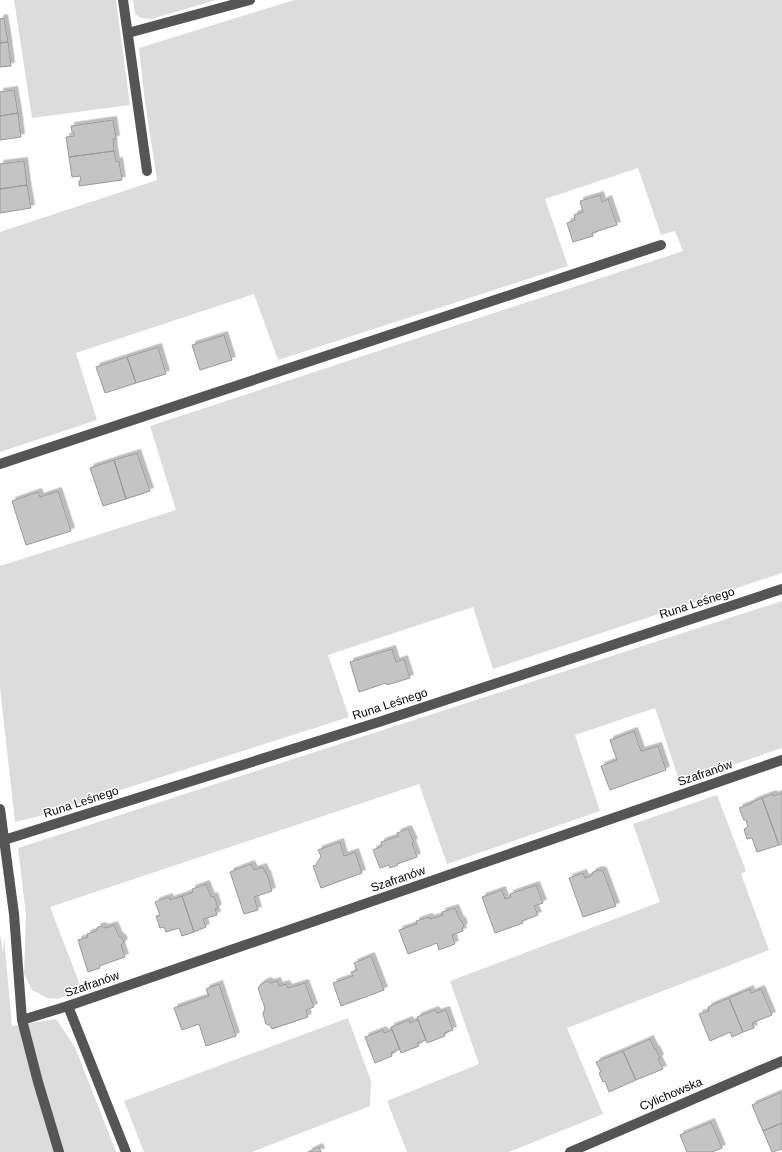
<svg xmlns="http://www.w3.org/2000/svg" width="782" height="1152" font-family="Arial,sans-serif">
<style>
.green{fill:#dcdcdc}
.building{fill:#c4c4c4;stroke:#999;filter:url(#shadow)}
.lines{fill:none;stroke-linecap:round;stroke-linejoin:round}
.minor{stroke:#555;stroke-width:10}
.labels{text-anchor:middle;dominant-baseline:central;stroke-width:3;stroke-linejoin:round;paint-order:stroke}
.street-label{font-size:12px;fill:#000;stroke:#fff}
</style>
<defs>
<filter id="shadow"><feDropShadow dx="3.5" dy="-3.5" stdDeviation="0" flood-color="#0004"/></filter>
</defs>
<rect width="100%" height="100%" fill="#fff"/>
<path class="green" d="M 14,0 L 116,0 L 130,105 L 32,118 Z
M 133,0 L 216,0 L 151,19 L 141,18 L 135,14 Z
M 294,0 L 782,0 L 782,573 L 493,669 L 473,607 L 328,655 L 349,717 L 36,817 L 15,822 L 0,688 L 0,566 L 176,510 L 150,426 L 683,251 L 675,231 L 661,235 L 638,168 L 545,199 L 568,266 L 278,360 L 254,294 L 76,353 L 97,420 L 0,452 L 0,232 L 157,180 L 145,102 L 139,48 Z
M 782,601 L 782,748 L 680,783 L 655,708 L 575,735 L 600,811 L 447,864 L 419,784 L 50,907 L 82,990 L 58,999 L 47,998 L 32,990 L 24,974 L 26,915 L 18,848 Z
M 717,795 L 746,871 L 741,874 L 769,950 L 567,1028 L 603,1114 L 509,1152 L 407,1152 L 387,1101 L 479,1064 L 450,981 L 660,902 L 633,824 Z
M 0,934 L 3,953 L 4,937 L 12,1026 L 56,1019 L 75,1047 L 116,1152 L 0,1152 Z
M 348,1018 L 371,1081 L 370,1106 L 252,1152 L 144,1152 L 124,1101 Z"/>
<path class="building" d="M 4,18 L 8,42 L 0,43 L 0,19 Z
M 8,42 L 11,66 L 0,67 L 0,43 Z
M 14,90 L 18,113 L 0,116 L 0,92 Z
M 18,113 L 21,137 L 0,140 L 0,116 Z
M 113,120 L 116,139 L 113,139 L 114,151 L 69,157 L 66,137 L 74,136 L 74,132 L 72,132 L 71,126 Z
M 114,151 L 116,162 L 119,161 L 122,180 L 79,186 L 79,181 L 81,180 L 80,176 L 72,177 L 69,157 Z
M 24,161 L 27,185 L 0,189 L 0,164 Z
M 27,185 L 31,208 L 0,213 L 0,189 Z
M 600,195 L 602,202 L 608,199 L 617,225 L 592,233 L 593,236 L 573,242 L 567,223 L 575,220 L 574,215 L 583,212 L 580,201 Z
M 224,335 L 232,360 L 200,370 L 192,345 Z
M 158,347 L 166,374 L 136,383 L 127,357 Z
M 127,357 L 136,383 L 105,393 L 96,367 Z
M 137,453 L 150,491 L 126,499 L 114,460 Z
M 114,460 L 126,499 L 103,506 L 90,468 Z
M 58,491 L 71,531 L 26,545 L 12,501 L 38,492 L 40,497 Z
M 392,649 L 396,662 L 404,659 L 410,678 L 387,685 L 386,683 L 359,692 L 350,662 Z
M 634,731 L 641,751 L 658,746 L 666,770 L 610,790 L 601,766 L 617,760 L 610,740 Z
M 782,793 L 782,844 L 779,845 L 762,798 L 773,794 L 773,796 Z
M 762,798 L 779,845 L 757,852 L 752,838 L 747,839 L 744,829 L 748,827 L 746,820 L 744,820 L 739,808 L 752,803 L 752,802 Z
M 408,829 L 414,842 L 412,843 L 417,857 L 397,864 L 398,865 L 390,868 L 389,865 L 380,868 L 373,850 L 382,846 L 381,842 L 399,836 L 397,833 Z
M 340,842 L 344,856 L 355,852 L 362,873 L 321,888 L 313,866 L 316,865 L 321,856 L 318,850 Z
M 251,864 L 254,870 L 263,867 L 266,874 L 267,874 L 272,891 L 254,897 L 258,910 L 244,914 L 230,872 Z
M 599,870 L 603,871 L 616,906 L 583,917 L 569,878 L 583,873 L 585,878 L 591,876 L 593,872 Z
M 206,884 L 211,897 L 214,896 L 218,908 L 215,909 L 217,915 L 203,919 L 206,927 L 194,932 L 182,896 L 193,892 L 192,889 Z
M 536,885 L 543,903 L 534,906 L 538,915 L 522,921 L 523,923 L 495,933 L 482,897 L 502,890 L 505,899 L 511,897 L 510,894 Z
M 182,896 L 194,932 L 182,936 L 179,928 L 166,932 L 164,927 L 160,928 L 156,916 L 160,915 L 155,902 L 169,897 L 170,900 Z
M 455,908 L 460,920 L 462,921 L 464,926 L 462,928 L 463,931 L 452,935 L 455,944 L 439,950 L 437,943 L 408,954 L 399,930 L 417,924 L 416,921 L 429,917 L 430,919 L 443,915 L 442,912 Z
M 114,925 L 119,936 L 122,938 L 124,942 L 121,945 L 125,957 L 99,966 L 100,968 L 88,972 L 78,940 L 88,937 L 87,934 L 96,931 L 98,927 L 101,926 L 105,928 Z
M 371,956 L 384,990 L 341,1006 L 333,983 L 353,976 L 351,972 L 357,970 L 354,963 Z
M 267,981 L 271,983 L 277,981 L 279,986 L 286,984 L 288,988 L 305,983 L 314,1007 L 306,1010 L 308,1017 L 272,1029 L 271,1026 L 266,1024 L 263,1014 L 265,1008 L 258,988 L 261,984 Z
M 219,984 L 236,1036 L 206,1046 L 199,1024 L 182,1030 L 174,1008 L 209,996 L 206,989 Z
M 750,989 L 751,993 L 761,989 L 772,1015 L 752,1023 L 754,1028 L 743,1032 L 729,998 Z
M 729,998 L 743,1032 L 732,1037 L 730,1032 L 710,1041 L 699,1014 L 709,1011 L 708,1007 Z
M 435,1010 L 437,1013 L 446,1010 L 453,1030 L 444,1033 L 445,1036 L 427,1043 L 417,1017 Z
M 409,1020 L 410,1023 L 418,1020 L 426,1040 L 417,1043 L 419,1046 L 401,1053 L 391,1027 Z
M 383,1030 L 384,1033 L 392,1030 L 400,1049 L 391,1053 L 392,1056 L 375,1063 L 365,1037 Z
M 650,1039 L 655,1050 L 656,1049 L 660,1058 L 658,1059 L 663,1069 L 636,1080 L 623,1051 Z
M 623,1051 L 636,1080 L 609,1092 L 605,1081 L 603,1082 L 599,1073 L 601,1072 L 596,1062 Z
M 782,1092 L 782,1123 L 763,1131 L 752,1105 Z
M 711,1122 L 722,1148 L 712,1152 L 687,1152 L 680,1135 Z
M 782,1123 L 782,1149 L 772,1152 L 763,1131 Z
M 319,1147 L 321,1152 L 308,1152 Z"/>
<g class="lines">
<path class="minor" d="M 123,0 L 147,171
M 128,33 L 250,0
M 0,464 L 661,245
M 0,809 L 14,914 L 22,1020 L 38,1082 L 59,1152
M 4,840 L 382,721 L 782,589
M 68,1006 L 126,1152
M 22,1020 L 68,1006 L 782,760
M 570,1152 L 782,1061"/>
</g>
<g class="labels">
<g class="street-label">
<text transform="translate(697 603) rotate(-18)">Runa Leśnego</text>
<text transform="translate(390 704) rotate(-18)">Runa Leśnego</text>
<text transform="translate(705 773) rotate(-19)">Szafranów</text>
<text transform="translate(81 802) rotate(-18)">Runa Leśnego</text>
<text transform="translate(398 879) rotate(-19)">Szafranów</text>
<text transform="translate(92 984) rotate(-19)">Szafranów</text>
<text transform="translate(671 1094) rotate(-23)">Cylichowska</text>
</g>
</g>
</svg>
